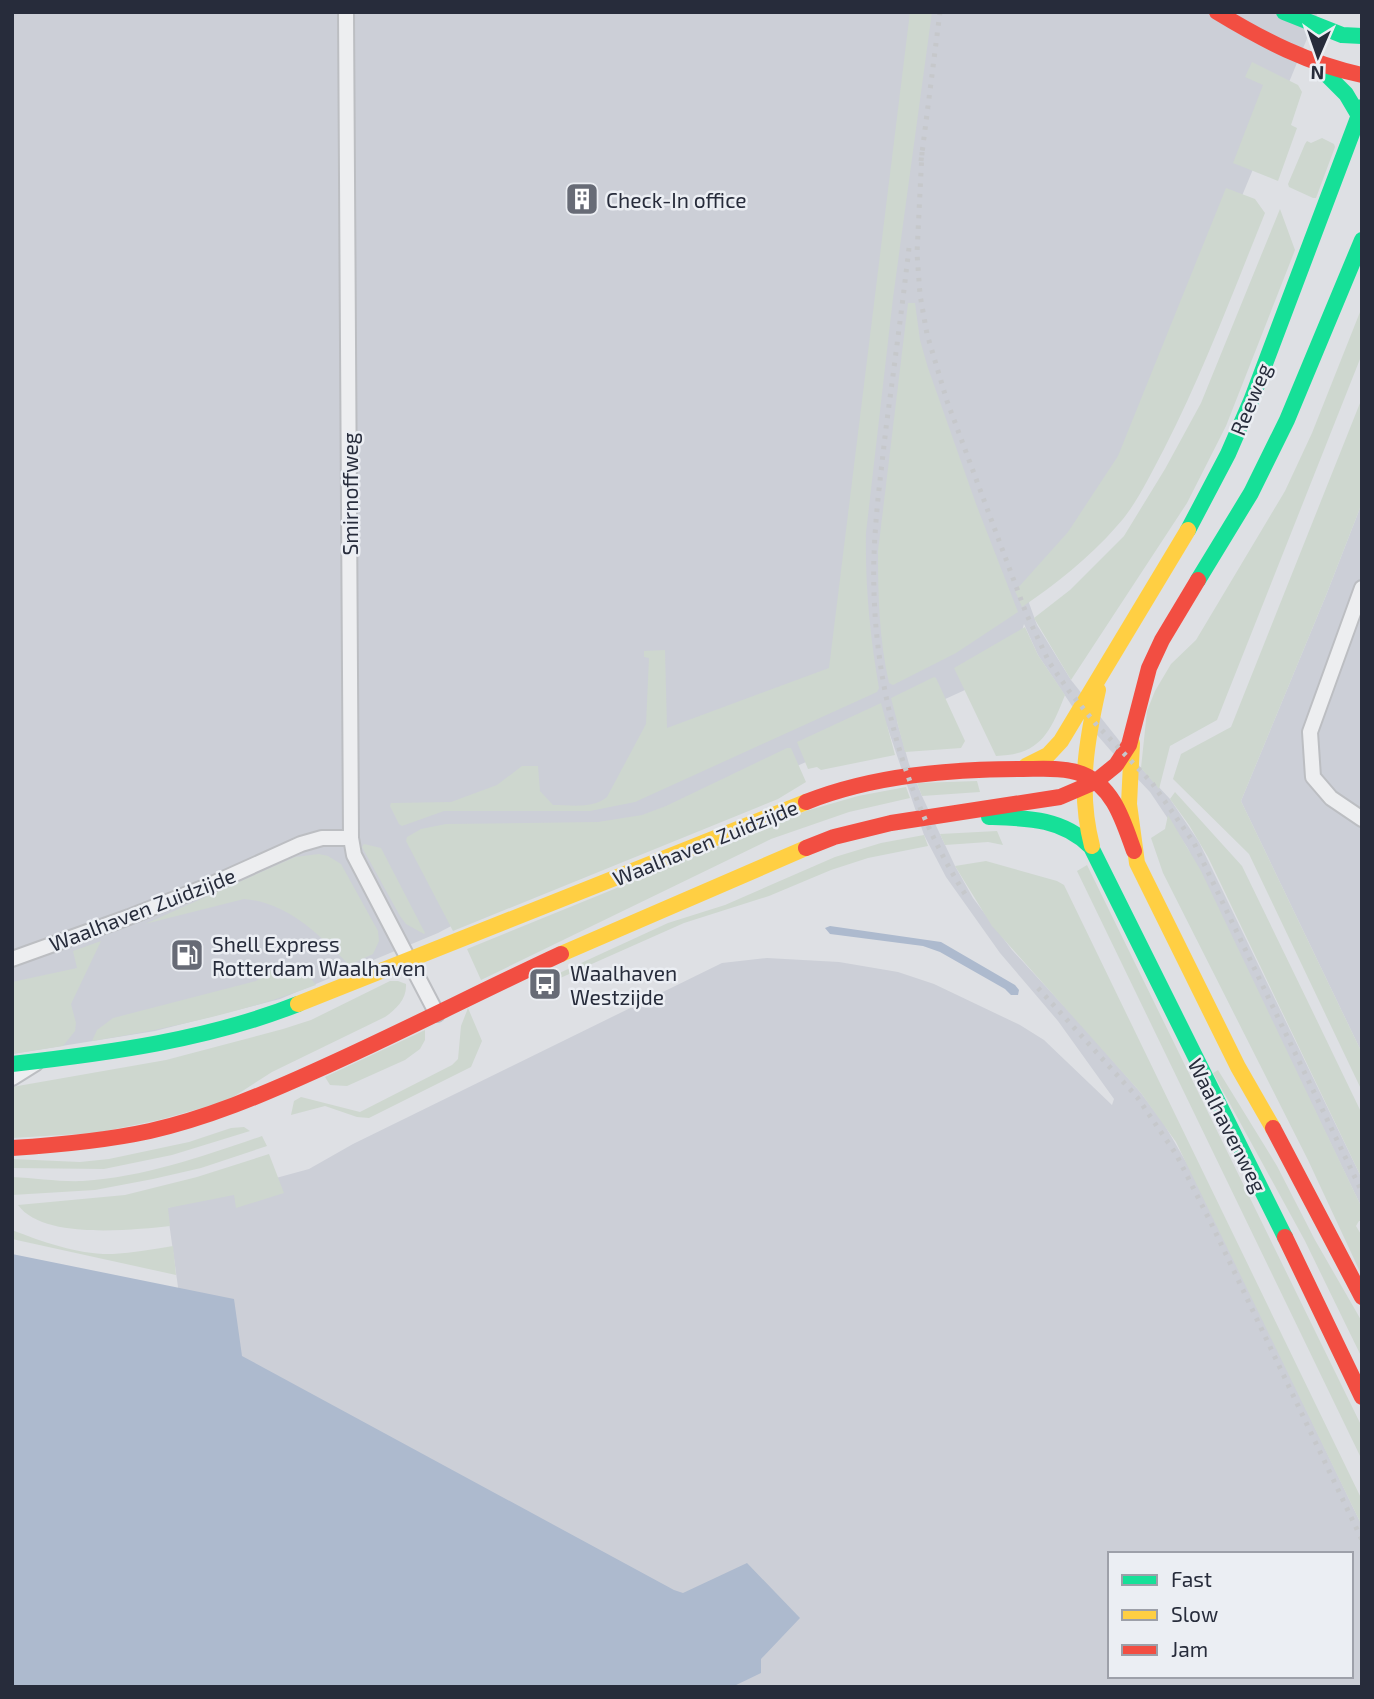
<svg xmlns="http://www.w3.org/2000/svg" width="1374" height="1699" font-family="'Exo 2',sans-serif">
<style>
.built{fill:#cccfd7;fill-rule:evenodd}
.green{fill:#ced7cf}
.water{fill:#adbace}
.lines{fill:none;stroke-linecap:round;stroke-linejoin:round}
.street-casing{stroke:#bcbec2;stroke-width:18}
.street{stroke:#edeef0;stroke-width:14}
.fast{stroke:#16e098;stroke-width:16}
.slow{stroke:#ffcf43;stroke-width:16}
.jam{stroke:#f24e42;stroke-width:16}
.rail{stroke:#c6c8cb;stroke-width:5;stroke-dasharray:3.5 7;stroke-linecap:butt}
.labels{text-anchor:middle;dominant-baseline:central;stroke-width:5;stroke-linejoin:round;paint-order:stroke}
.poi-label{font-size:21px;fill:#272c3b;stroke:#ebeef3;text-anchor:start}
.street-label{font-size:21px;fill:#272c3b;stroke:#ebeef3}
</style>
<rect width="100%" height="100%" fill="#dee0e4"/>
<path class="built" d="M 12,12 L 1318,12 L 1175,358 L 1122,467 L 1035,577 L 1029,603 L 1037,625 L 1071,680 L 1141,768 L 1170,799 L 1199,842 L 1362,1179 L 1362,1208 L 1187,847 L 1150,792 L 1111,751 L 1072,706 L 1038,655 L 1024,624 L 1011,669 L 897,721 L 909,764 L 922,796 L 955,866 L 973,898 L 1012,950 L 1086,1030 L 1141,1093 L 1164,1124 L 1193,1174 L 1224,1238 L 1362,1526 L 1362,1687 L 658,1687 L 666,1610 L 170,1317 L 178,1287 L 167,1208 L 309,1169 L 353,1144 L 722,963 L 767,958 L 839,962 L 898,972 L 934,984 L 1020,1025 L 1044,1040 L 1112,1105 L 1114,1099 L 1058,1021 L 1000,953 L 946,877 L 924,835 L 887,726 L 527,886 L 438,933 L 280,999 L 155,1031 L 12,1054 ZM 1110,1554 L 1351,1554 L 1351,1676 L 1110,1676 Z
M 1362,503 L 1362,1053 L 1241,801 L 1327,593 Z"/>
<path class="green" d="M 910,12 L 932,12 L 893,298 L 866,533 C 865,585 870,636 879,688 L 877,692 L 635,802 L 590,811 L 444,811 L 402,826 L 399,824 L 390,806 L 391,803 L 451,802 L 497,785 L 522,766 L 538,766 L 540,791 L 553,805 C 572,805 592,809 607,797 L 646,724 L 649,658 L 644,657 L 644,651 L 665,650 L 667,728 L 829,668 Z
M 1252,62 L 1298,85 L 1302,92 L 1291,125 L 1297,128 L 1278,181 L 1233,163 L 1263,85 L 1245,77 Z
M 1322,138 L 1334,144 L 1335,147 L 1316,198 L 1313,198 L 1289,187 L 1288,184 L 1305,144 L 1307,141 L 1311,143 Z
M 1226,188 L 1255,199 L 1265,213 C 1233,292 1203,373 1164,449 C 1150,475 1136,506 1116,527 C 1089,558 1056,584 1022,607 L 1015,591 L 1068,532 L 1118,456 Z
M 1280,209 L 1295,250 L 1226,426 L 1187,503 L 1071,680 L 1034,618 L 1070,590 L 1124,536 L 1165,469 L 1201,403 Z
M 908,303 L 915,303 L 920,340 L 928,368 L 976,504 L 1018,612 L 956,653 L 893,685 L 889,683 C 879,640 878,595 878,551 Z
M 1362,307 L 1362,354 L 1217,720 L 1170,746 L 1159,789 L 1141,768 L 1147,711 L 1155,691 L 1171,664 L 1196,640 L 1285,491 L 1312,433 Z
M 1362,398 L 1362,503 L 1327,593 L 1241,801 L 1362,1053 L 1362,1091 L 1249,854 L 1173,779 L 1181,754 L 1231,727 Z
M 1025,627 L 1038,655 L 1065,695 C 1050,733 1040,755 996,756 L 954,668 Z
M 934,677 L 936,678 L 965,741 L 961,748 L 905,752 L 891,698 Z
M 881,703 L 895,755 L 821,770 L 817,767 L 808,769 L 797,742 Z
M 787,748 L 791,748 L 806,782 L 778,799 L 453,931 L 406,841 L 407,837 L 421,829 L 446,824 L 598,822 L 642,815 L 666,806 Z
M 977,781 L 980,792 L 922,796 L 917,783 Z
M 906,787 L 910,798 L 849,812 L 771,839 L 481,980 L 467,949 L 806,811 L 858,796 Z
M 1175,792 L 1242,866 L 1308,1002 L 1362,1114 L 1362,1179 L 1208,857 L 1189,825 L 1170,799 Z
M 1168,815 L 1201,871 L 1362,1208 L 1362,1221 L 1359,1221 L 1356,1226 L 1362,1236 L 1362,1276 L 1308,1160 L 1163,873 L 1151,838 L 1165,829 Z
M 997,831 L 1003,845 L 988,842 L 945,845 L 940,834 Z
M 924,835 L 928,846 L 868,858 L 831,870 L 769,896 L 684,923 L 558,979 L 555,975 L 668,923 L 725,905 L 835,857 L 881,843 Z
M 364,844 L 381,848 L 425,933 L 424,934 L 406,924 L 400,916 L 362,847 Z
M 319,854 L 328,856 L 341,864 L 378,931 L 379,941 L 373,954 L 349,965 C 320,935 287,902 244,899 L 145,924 L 295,857 Z
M 986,861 L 1057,881 L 1064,885 L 1362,1500 L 1362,1526 L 1176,1142 L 1141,1093 L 992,926 L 955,866 Z
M 1087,865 L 1362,1427 L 1362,1460 L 1077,871 Z
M 101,941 L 71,1004 L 76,1023 L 75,1031 L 63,1046 L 12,1054 L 12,982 L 77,968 L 73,951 Z
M 284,967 C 299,970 307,972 316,985 C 244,1012 168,1029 92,1041 L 97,1030 L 113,1018 L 256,981 L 272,970 Z
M 390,981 L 398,981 L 406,984 C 407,999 396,1009 385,1017 L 272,1072 L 227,1101 L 159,1120 L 96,1133 L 12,1138 L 12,1087 L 166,1060 L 283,1029 L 311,1020 Z
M 468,1008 L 482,1041 L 471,1067 L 369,1118 L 357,1117 L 325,1106 L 291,1115 L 294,1101 L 301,1097 L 360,1112 L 452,1065 L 458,1059 L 461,1026 Z
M 425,1030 L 425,1040 L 420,1049 L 405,1060 L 347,1086 L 330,1085 L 325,1077 Z
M 1218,1070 L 1277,1166 L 1315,1240 L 1357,1313 L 1362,1322 L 1362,1358 L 1305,1241 L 1213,1073 Z
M 244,1127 L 250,1131 L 172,1155 L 104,1169 L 12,1168 L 12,1159 L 80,1162 L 109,1159 L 189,1142 L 231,1128 Z
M 262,1136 L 267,1146 L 201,1168 L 153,1179 L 95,1190 L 12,1195 L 12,1177 C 35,1178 60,1182 83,1181 C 145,1177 204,1156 262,1136 Z
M 269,1154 L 284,1193 L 236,1208 L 234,1195 L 168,1208 L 170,1226 C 132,1230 43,1240 18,1205 L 125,1195 L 197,1177 Z
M 12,1230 C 43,1242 79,1255 113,1254 C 133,1253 153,1249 173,1246 L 176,1275 L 12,1239 Z"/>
<path class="water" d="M 830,926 L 941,942 L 1015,985 L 1019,990 L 1018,995 L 1011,995 L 1005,989 L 940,952 L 923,946 L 838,935 L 830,934 L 825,928 Z
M 12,1254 L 234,1299 L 242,1356 L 674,1590 L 683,1593 L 747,1563 L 800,1618 L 761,1659 L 761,1673 L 732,1687 L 12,1687 Z"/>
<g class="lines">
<defs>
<path id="street" d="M 346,12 L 351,838 L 354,855 L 437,1014
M 1362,588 L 1310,732 L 1313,777 L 1331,798 L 1362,819
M 12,959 L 129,917 L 210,885 L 301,844 L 322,838 L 351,838
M 12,1078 L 36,1063"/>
</defs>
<use href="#street" class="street-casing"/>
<use href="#street" class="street"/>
<path class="fast" d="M 1284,12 L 1342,35 L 1362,36
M 1318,66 L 1346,94 L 1359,116
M 1188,530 L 1228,454 L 1251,401 L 1362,107
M 1198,580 L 1251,493 L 1287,420 L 1362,240
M 989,817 C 1027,818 1063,818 1091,847 L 1285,1237
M 12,1064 C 109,1053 207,1040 298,1004"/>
<path class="slow" d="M 1132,743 L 1129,804 L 1137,863 L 1238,1067 L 1273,1128
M 1026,766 L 1048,755 L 1061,741 L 1188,530
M 1092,846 C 1078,792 1086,743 1098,690
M 561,954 L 806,848
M 298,1004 L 806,802"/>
<path class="jam" d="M 1217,12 C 1263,40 1309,64 1362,75
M 806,802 C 874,775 951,769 1023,769 C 1041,769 1064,767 1082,774 C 1114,787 1123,821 1134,851
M 806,848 L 834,837 L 891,823 L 1060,797 L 1095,782 L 1116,765 L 1129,745 L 1149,668 L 1162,640 L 1198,580
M 1273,1128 L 1362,1297
M 12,1148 C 59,1145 104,1141 150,1131 C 207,1118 262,1095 315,1071 C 398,1034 479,992 561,954
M 1285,1237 L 1362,1397"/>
<path class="rail" d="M 922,152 L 917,253 L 920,295 L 927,334 L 947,401 L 1026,613 L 1049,662 L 1069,691 L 1095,723 L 1152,783 L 1194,843 L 1362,1192
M 921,161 L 940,12
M 909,248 C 902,308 894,368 886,428 C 880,482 872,537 874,592 C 877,698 908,804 965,894
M 1038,988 L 1137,1097 L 1176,1154 L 1212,1225 L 1362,1540"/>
</g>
<defs>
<symbol id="building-square" viewBox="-11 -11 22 22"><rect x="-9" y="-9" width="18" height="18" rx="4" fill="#676b76" stroke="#ebeef3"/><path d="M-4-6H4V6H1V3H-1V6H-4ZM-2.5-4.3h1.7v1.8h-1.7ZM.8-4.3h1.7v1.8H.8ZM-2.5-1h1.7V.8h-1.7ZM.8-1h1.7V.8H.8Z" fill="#fff"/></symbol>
<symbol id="fuel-square" viewBox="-11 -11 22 22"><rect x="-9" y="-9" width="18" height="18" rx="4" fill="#676b76" stroke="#ebeef3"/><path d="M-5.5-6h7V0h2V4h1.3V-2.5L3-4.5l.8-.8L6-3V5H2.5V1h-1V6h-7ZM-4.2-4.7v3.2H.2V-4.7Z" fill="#fff"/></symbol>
<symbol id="bus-square" viewBox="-11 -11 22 22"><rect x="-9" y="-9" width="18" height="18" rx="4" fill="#676b76" stroke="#ebeef3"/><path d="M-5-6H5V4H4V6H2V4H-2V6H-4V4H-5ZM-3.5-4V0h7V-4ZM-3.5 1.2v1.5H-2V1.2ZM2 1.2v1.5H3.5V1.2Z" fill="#fff"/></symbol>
</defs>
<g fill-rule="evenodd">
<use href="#building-square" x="563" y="180" width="38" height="38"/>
<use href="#fuel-square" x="168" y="936" width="38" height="38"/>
<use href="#bus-square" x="526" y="965" width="38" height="38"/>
</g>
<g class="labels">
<g class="poi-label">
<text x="606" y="199">Check-In office</text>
<text x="212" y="943">Shell Express<tspan x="212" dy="24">Rotterdam Waalhaven</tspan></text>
<text x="570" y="972">Waalhaven<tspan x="570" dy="24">Westzijde</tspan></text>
</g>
<g class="street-label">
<text transform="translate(1250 399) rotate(-68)">Reeweg</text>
<text transform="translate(349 494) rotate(-90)">Smirnoffweg</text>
<text transform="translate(705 842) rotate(-22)">Waalhaven Zuidzijde</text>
<text transform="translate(142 909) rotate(-21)">Waalhaven Zuidzijde</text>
<text transform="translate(1228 1125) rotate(63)">Waalhavenweg</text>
</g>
</g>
<rect width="1374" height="1699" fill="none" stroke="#272c3b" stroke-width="28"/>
<rect x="1108" y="1552" width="245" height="126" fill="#ebeef3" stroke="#9da0a9" stroke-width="2"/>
<rect x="1122" y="1575" width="35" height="10" fill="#16e098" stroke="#9da0a9" stroke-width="2"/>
<text x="1171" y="1587" font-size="21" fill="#272c3b">Fast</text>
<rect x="1122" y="1610" width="35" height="10" fill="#ffcf43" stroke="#9da0a9" stroke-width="2"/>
<text x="1171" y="1622" font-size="21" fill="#272c3b">Slow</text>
<rect x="1122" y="1645" width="35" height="10" fill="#f24e42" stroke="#9da0a9" stroke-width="2"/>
<text x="1171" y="1657" font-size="21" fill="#272c3b">Jam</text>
<g transform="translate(1318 56) rotate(182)" stroke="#ebeef3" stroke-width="5" paint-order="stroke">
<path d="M0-5L12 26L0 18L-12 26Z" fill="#272c3b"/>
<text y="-10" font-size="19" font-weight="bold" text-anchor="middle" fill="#272c3b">N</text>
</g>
</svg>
